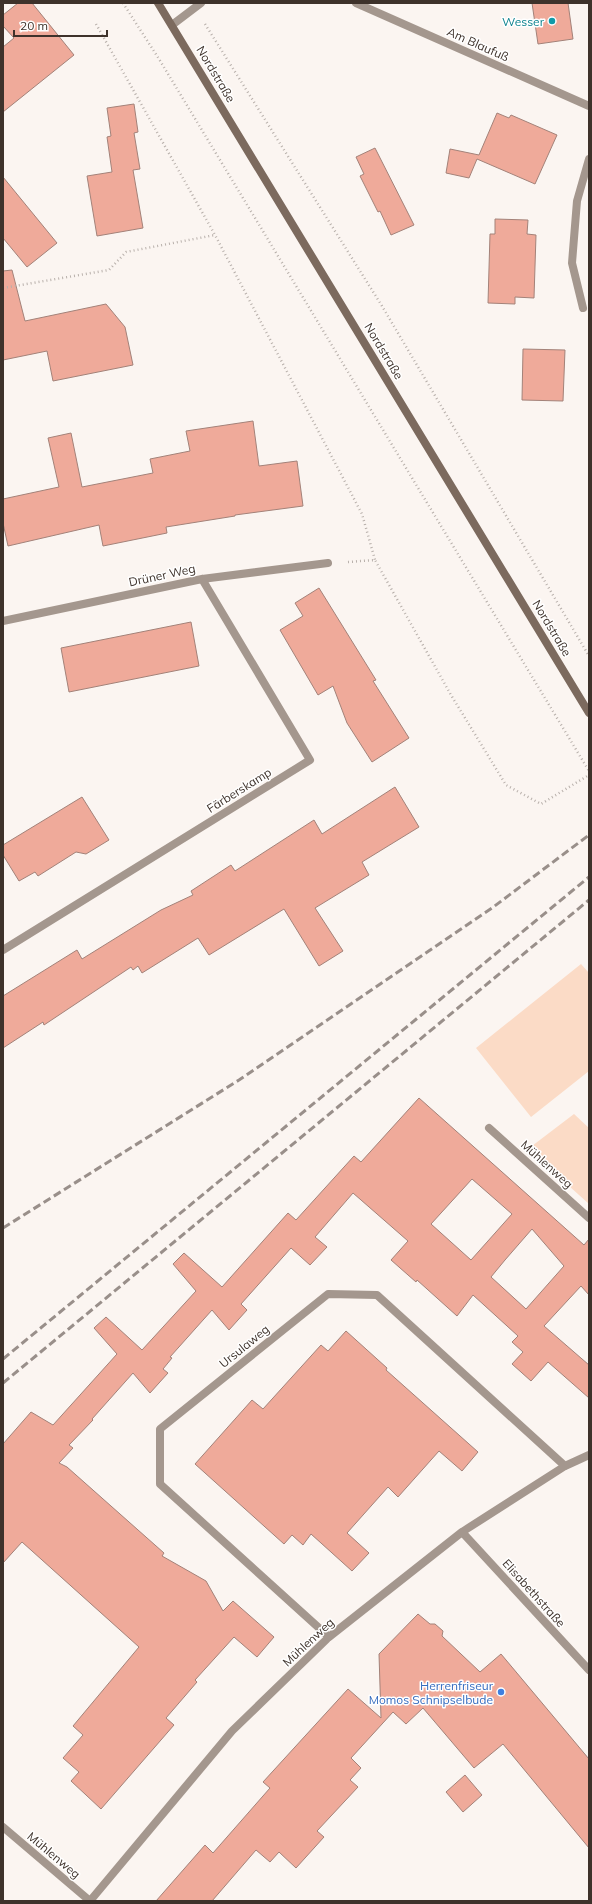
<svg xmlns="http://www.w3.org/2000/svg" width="592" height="1904" font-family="Mulish,sans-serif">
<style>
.green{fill:#fbdbc6}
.building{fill:#efaa9a;stroke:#a38279;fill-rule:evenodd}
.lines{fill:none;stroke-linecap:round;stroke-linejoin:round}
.path{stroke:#b8b0ab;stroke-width:2.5;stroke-dasharray:1 3;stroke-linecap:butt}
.street{stroke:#a4978e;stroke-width:8}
.secondary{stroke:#7c6a5e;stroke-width:8}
.rail{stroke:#998f8a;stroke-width:3;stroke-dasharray:8 4;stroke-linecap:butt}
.culture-dot{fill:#0f9aa8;stroke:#fff;stroke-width:1.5}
.shop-dot{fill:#3f7fe0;stroke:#fff;stroke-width:1.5}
.labels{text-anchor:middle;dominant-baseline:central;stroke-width:3;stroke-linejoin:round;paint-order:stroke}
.culture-label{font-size:12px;fill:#0d838f;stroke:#fff;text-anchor:end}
.street-label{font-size:12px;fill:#3e322b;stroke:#fff}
.shop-label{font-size:12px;fill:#366cbe;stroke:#fff;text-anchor:end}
</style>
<rect width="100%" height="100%" fill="#fbf5f1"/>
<path class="green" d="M 581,964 L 589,973 L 589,1071 L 531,1117 L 476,1048 Z
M 574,1114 L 589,1128 L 589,1204 L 528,1149 Z"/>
<path class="building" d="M 18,3 L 32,3 L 74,55 L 3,112 L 3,47 L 14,38 L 3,26 L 3,15 Z
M 532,3 L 568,3 L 573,39 L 538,44 Z
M 134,104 L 138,132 L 134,133 L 140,169 L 133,170 L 143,228 L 97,236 L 87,176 L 112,172 L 107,137 L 111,136 L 107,108 Z
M 497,113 L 509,118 L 511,115 L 557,135 L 535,184 L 477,159 L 469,178 L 446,173 L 450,149 L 479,155 Z
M 375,148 L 414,225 L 391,235 L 380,211 L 378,212 L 360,176 L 364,174 L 356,157 Z
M 3,177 L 57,243 L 27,267 L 3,238 Z
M 495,219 L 528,220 L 527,234 L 536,235 L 534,298 L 515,297 L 515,304 L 488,303 L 490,234 L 495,234 Z
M 12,270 L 25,321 L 106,304 L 125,327 L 133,365 L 53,381 L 47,351 L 3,360 L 3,271 Z
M 523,349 L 565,350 L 563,401 L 522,400 Z
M 253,421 L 259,466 L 297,461 L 303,506 L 235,515 L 235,516 L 166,527 L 167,533 L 103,546 L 99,525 L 8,546 L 3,523 L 3,499 L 59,487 L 48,438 L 71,433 L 82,487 L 153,473 L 150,459 L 190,451 L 186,431 Z
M 319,588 L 376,680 L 373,681 L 409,738 L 372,762 L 347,723 L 333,686 L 318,695 L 280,630 L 303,616 L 295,603 Z
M 191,622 L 199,666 L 69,692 L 61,648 Z
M 395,787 L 419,827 L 362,862 L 369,875 L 315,908 L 343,951 L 319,966 L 284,909 L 209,955 L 198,938 L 142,973 L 138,966 L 133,970 L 131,967 L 44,1025 L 43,1022 L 3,1048 L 3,996 L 77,950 L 82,959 L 161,910 L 193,895 L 191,891 L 231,865 L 235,871 L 314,820 L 322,834 Z
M 82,797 L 109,840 L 86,854 L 76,852 L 38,876 L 35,872 L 19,881 L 3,855 L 3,845 Z
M 419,1098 L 584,1245 L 589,1239 L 589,1295 L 581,1286 L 544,1326 L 589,1365 L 589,1398 L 548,1362 L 531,1381 L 512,1364 L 523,1352 L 512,1342 L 518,1336 L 473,1295 L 457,1316 L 417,1280 L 416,1282 L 391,1260 L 408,1241 L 353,1193 L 315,1237 L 327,1247 L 310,1265 L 291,1248 L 241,1304 L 247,1310 L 229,1330 L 212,1310 L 170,1357 L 172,1358 L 163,1369 L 168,1373 L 150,1393 L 133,1373 L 92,1419 L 93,1420 L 69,1445 L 73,1448 L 59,1463 L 67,1467 L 164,1553 L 162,1556 L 206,1581 L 223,1611 L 233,1601 L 274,1637 L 257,1657 L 234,1637 L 195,1680 L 197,1682 L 166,1718 L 174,1725 L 101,1809 L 71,1781 L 79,1772 L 63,1758 L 83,1735 L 73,1726 L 139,1647 L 22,1542 L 3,1563 L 3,1444 L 31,1412 L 53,1425 L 117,1354 L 94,1328 L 106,1317 L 142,1350 L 196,1291 L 173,1264 L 184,1253 L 222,1287 L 288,1213 L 296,1220 L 354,1156 L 361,1162 ZM 472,1179 L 512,1214 L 471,1260 L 431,1224 ZM 532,1229 L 564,1266 L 526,1309 L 491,1277 L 505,1260 Z
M 346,1331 L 387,1368 L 386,1370 L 478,1452 L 462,1471 L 439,1451 L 398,1497 L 388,1487 L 347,1533 L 369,1553 L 352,1571 L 311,1534 L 303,1545 L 292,1535 L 284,1544 L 195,1464 L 252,1400 L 263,1409 L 321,1345 L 328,1351 Z
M 418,1614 L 430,1624 L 435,1624 L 443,1631 L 442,1636 L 480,1672 L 501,1654 L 589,1759 L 589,1848 L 503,1744 L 474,1768 L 423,1708 L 406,1724 L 393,1712 L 351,1758 L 361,1768 L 350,1780 L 358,1787 L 317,1831 L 324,1837 L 296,1868 L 279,1852 L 270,1862 L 256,1850 L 212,1901 L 156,1901 L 205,1845 L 213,1853 L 270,1788 L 263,1782 L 348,1689 L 381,1718 L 379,1654 Z
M 465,1775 L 482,1795 L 463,1812 L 446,1792 Z"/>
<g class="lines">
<path class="path" d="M 123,3 L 159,59 L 589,771
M 96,24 L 215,235 L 362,514 L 375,560
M 205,24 L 382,306 L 589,656
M 3,288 L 109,270 L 126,252 L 215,235
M 348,562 L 375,560 L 451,695 L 506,785 L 541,804 L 589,775"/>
<path class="street" d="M 356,3 L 589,106
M 172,25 L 201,3
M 583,308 L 572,263 L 577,201 L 589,159
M 3,621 L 202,579 L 328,563
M 3,950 L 310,760 L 202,579
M 489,1128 L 589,1218
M 462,1532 L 589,1670
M 329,1637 L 160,1484 L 160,1429 L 328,1294 L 377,1295 L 565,1466
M 3,1827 L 90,1901
M 90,1901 L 232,1731 L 329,1637 L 462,1532 L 565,1466 L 589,1455"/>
<path class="secondary" d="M 158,3 L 589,713"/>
<path class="rail" d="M 3,1228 L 239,1080 L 492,908 L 589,835
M 3,1359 L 589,877
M 3,1383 L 589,900"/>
</g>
<circle class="culture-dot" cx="552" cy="21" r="4"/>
<circle class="shop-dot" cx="501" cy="1692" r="4"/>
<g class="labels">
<g class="culture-label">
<text x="544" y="21">Wesser</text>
</g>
<g class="street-label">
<text transform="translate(478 44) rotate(24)">Am Blaufuß</text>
<text transform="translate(216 74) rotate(59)">Nordstraße</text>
<text transform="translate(384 351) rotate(59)">Nordstraße</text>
<text transform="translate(162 575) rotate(-12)">Drüner Weg</text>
<text transform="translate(552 628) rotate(59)">Nordstraße</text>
<text transform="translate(239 790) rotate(-32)">Färberskamp</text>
<text transform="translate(547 1164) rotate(42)">Mühlenweg</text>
<text transform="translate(244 1346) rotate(-39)">Ursulaweg</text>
<text transform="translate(534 1593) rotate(48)">Elisabethstraße</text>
<text transform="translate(308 1642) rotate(-43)">Mühlenweg</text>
<text transform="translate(54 1855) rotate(40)">Mühlenweg</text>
</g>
<g class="shop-label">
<text x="493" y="1685">Herrenfriseur<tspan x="493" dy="14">Momos Schnipselbude</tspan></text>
</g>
</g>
<rect width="592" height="1904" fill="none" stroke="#3e322b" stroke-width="8"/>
<path d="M14 30v6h93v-6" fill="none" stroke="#3e322b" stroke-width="2"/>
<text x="20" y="30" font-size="12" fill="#3e322b" stroke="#ffffff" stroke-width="3" paint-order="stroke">20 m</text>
</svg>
